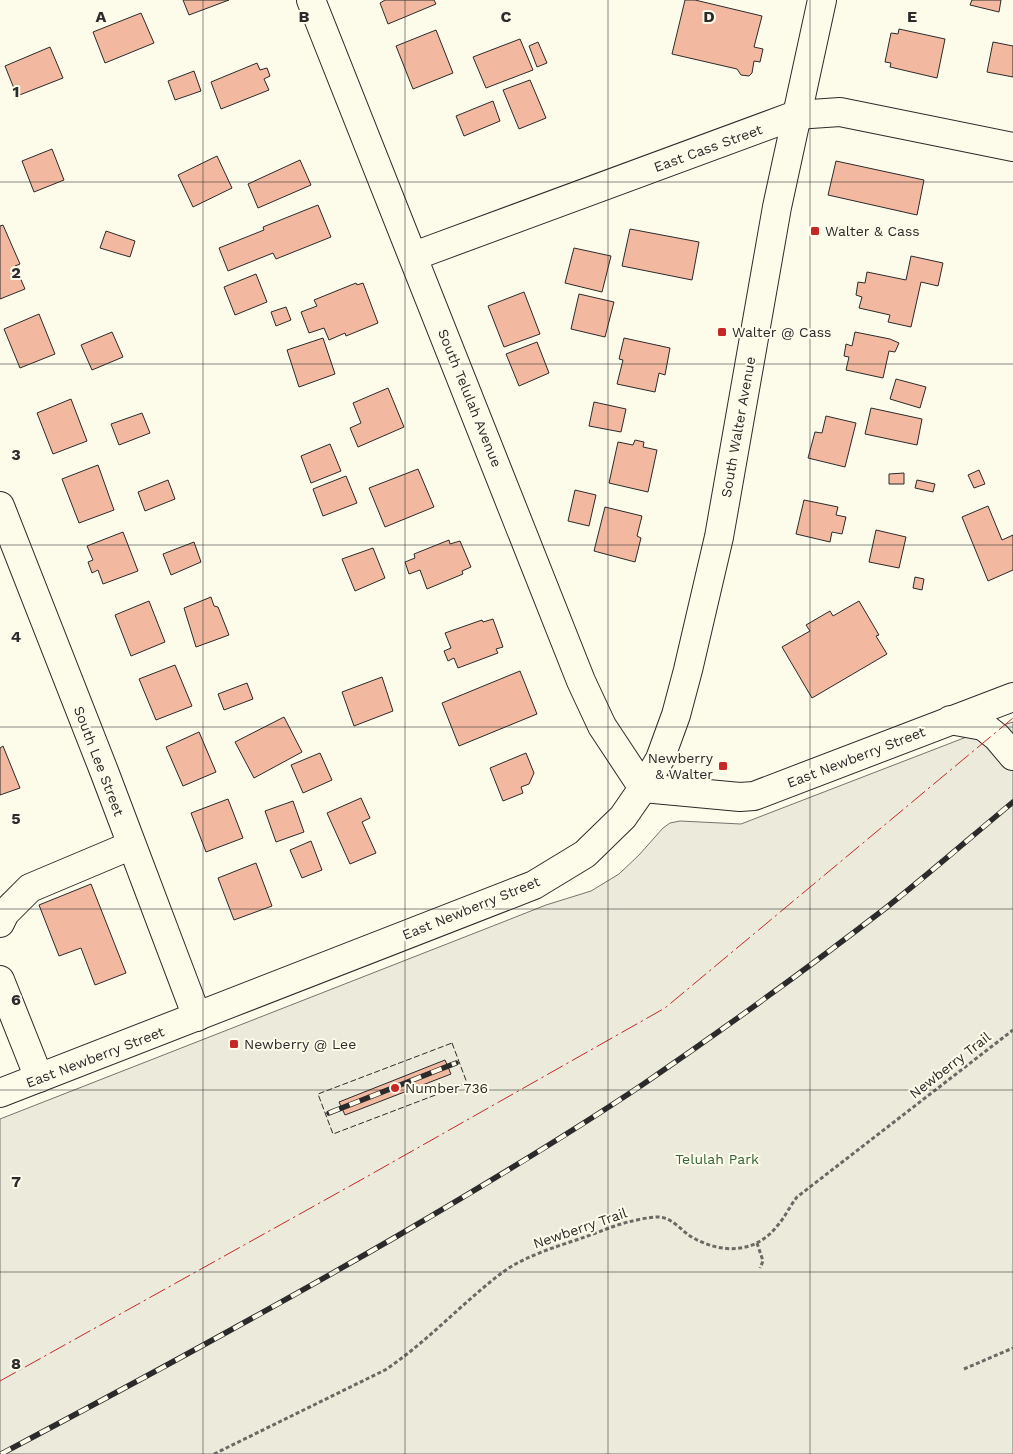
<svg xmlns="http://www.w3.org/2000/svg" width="1013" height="1454" font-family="'Work Sans',sans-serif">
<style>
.green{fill:#ecebdb;stroke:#74746e}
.building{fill:#f2b8a0;stroke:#2b2b2b}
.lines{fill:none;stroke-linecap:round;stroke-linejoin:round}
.minor-casing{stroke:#2b2b2b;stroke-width:30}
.major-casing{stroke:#2b2b2b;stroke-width:30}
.path{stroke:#6a6964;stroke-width:3;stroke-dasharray:4 2.5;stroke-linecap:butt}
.minor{stroke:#fdfbea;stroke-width:28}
.major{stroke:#fdfbea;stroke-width:28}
.rail-casing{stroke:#2b2b2b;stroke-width:5.5}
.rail{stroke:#fdfbea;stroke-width:4;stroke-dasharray:11;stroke-linecap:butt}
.fence{stroke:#2b2b2b;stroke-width:1;stroke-dasharray:6 2.5;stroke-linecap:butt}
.power{stroke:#c62828;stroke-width:1;stroke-dasharray:18 4 2.5 4;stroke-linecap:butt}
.grid{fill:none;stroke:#2b2b2b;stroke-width:1;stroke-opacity:0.55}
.poi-dot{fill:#c62828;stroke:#fdfbea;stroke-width:2}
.labels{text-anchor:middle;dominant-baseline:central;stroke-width:4;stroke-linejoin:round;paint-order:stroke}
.street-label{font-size:14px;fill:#2b2b2b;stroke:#fdfbea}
.poi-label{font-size:14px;fill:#2b2b2b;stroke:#fdfbea;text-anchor:start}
.park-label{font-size:14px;fill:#34623c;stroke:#fdfbea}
.grid-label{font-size:16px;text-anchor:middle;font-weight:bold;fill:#2b2b2b;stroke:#fdfbea;stroke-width:4;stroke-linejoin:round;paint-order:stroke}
</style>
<rect width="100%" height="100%" fill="#fdfbea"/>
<path class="green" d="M 1013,722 L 1013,1454 L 0,1454 L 0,1119 L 503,922 L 546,905 L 591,891 L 619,874 L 639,855 L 663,828 L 670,823 L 680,821 L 741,824 L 969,736 Z"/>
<path class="building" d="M 183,0 L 229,0 L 189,15 Z
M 385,0 L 434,0 L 436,4 L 388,24 L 380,3 Z
M 685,0 L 695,0 L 762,16 L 754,47 L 763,49 L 760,62 L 754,61 L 752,73 L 749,76 L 741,75 L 737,69 L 672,54 Z
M 972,0 L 1001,0 L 999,12 L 970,5 Z
M 141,13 L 154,43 L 105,63 L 93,32 Z
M 899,29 L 945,39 L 937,78 L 890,67 L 891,63 L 885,62 L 891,33 L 898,34 Z
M 436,30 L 453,73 L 413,89 L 396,46 Z
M 520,39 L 533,70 L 486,88 L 473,57 Z
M 538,42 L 547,63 L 537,67 L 529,46 Z
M 993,42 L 1013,46 L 1013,77 L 987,72 Z
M 50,47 L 63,78 L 17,96 L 5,66 Z
M 257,63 L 260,70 L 267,68 L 270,76 L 264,79 L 269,90 L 221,109 L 211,82 Z
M 194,71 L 201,91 L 175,100 L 168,81 Z
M 530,80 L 546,118 L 519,129 L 503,90 Z
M 493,101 L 500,121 L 464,136 L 456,116 Z
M 52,149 L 64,180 L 34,192 L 22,161 Z
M 217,156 L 232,188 L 193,207 L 178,175 Z
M 300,160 L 311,185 L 258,208 L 248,184 Z
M 836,161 L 924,180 L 917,215 L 828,195 Z
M 318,205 L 331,237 L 276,259 L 273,253 L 228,271 L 219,248 L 264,230 L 263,227 Z
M 3,225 L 20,264 L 15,266 L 25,289 L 0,299 L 0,226 Z
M 630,229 L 699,242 L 692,280 L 622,266 Z
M 106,231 L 135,241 L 130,257 L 100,248 Z
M 574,248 L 611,256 L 602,292 L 565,283 Z
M 911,256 L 943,263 L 938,286 L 921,282 L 911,327 L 888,322 L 890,315 L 859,308 L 862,297 L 856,295 L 858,282 L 865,283 L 867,272 L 906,280 Z
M 256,274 L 267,302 L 235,315 L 224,287 Z
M 356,283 L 357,285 L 363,283 L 378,323 L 346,336 L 345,333 L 329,340 L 324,328 L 309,333 L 301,312 L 317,306 L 314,300 Z
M 524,292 L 540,334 L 504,347 L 488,306 Z
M 579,294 L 614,302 L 605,337 L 571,329 Z
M 286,307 L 291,320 L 276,326 L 271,312 Z
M 39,314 L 55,354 L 20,368 L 4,329 Z
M 112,332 L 123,357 L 92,370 L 81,345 Z
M 855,332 L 890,339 L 899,343 L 895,352 L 889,351 L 883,378 L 846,370 L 849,357 L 844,356 L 846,344 L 852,346 Z
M 323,338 L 335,374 L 299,387 L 287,350 Z
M 624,338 L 670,348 L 665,375 L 659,373 L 655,392 L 617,384 L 623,360 L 619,359 Z
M 537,342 L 549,373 L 519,386 L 506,354 Z
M 896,379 L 926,387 L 920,408 L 890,399 Z
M 388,388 L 404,427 L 358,447 L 350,428 L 361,423 L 353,403 Z
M 71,399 L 87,441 L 53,454 L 37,413 Z
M 594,402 L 626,409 L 621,432 L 589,426 Z
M 871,408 L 922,419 L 917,445 L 865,434 Z
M 142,413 L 150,433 L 119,445 L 111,424 Z
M 826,416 L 856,423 L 845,467 L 808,458 L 815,432 L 822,433 Z
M 635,440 L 644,442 L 643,447 L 657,450 L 648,492 L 609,483 L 618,442 L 633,445 Z
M 330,444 L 341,471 L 311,483 L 301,456 Z
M 98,465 L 114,510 L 79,523 L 62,479 Z
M 418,469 L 434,507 L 385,527 L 369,488 Z
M 979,470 L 985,484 L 974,488 L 968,475 Z
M 904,473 L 904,484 L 889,484 L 889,474 Z
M 346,476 L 357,503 L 323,516 L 313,489 Z
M 168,480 L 175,499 L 145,511 L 138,492 Z
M 917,480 L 935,484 L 933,492 L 915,488 Z
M 575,490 L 596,495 L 589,526 L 568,521 Z
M 804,500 L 838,507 L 836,515 L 846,517 L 842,534 L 832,532 L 830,542 L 796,534 Z
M 988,506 L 1002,540 L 1013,535 L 1013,570 L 988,581 L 962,517 Z
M 605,507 L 642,516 L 637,536 L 641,538 L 635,562 L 594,551 Z
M 876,530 L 906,537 L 899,568 L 869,562 Z
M 123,532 L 138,571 L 103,584 L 98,570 L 92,573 L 88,562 L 93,560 L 87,546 Z
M 449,540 L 450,544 L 460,541 L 471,567 L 462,571 L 463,574 L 427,589 L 420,570 L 409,574 L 405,562 L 415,558 L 414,554 Z
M 194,542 L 201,562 L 171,575 L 163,554 Z
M 373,548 L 385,578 L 355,591 L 342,559 Z
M 915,577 L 924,579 L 922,590 L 913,588 Z
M 211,597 L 214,606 L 218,607 L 229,635 L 196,647 L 184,608 Z
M 149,601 L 165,642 L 131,656 L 115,615 Z
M 859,601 L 879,635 L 876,636 L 887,654 L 812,698 L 782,647 L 810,631 L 806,625 L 830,611 L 833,616 Z
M 493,619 L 503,647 L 496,649 L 498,653 L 458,668 L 454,658 L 448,661 L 444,651 L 451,648 L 445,633 L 482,620 L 483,622 Z
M 175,665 L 192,706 L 156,720 L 139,679 Z
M 520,671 L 537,714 L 459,746 L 442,703 Z
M 382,677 L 393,711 L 354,726 L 342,692 Z
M 247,683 L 253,699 L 224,710 L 218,694 Z
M 284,717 L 302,752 L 254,778 L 235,742 Z
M 199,732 L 216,772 L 183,786 L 166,747 Z
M 3,746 L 20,788 L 0,795 L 0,748 Z
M 320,753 L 332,780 L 303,793 L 291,765 Z
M 526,753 L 534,773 L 529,784 L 521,787 L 523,793 L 503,801 L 490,768 Z
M 361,798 L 370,818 L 362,822 L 376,853 L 350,864 L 327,813 Z
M 228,799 L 243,838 L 206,852 L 191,813 Z
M 293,801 L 304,832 L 276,842 L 265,811 Z
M 311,841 L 322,870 L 302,878 L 290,850 Z
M 256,863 L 272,906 L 234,920 L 218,878 Z
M 91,884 L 126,973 L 95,985 L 81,948 L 59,956 L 39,905 Z
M 445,1060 L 451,1074 L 345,1115 L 339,1102 Z"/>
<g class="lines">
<defs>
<path id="minor" d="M 311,0 L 581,681 L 602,726 L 643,788 L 740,797 L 754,796 L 1013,697
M 414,256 L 796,115 L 840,112 L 1013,147
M 0,506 L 104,771 L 197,1017
M 950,720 L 983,726 L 997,737 L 1013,756
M 0,923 L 5,913 L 30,888 L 132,845
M 0,980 L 39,1078"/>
<path id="major" d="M 0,1093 L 534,885 L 585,854 L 623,817 L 643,788 L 660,759 L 676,715 L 688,670 L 719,537 L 777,207 L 822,0"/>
</defs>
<use href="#minor" class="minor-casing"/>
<use href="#major" class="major-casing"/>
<path class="path" d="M 757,1243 L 763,1261 L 760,1268
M 964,1369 L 1013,1348
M 214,1454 L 385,1370 C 427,1342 459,1306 499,1275 C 523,1256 556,1247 585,1237 C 599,1232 613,1226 628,1222 C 637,1220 649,1217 658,1217 C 671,1217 680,1229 690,1236 C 720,1254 755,1255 778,1225 C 785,1217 790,1206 797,1197 L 1013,1030"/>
<use href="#minor" class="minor"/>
<use href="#major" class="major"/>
<defs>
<path id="rail" d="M 329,1113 L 456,1063
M 1,1454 C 135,1383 268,1311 399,1235 C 481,1187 563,1138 642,1085 C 725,1028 807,969 887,907 C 930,873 971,837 1013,802"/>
</defs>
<use href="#rail" class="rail-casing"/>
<use href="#rail" class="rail"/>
<path class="fence" d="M 452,1043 L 467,1083 L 333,1134 L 318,1094 Z"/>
<path class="power" d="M 0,1381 L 368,1176 L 665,1008 L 1013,718"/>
</g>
<path class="grid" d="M 203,0 L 203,1454M 405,0 L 405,1454M 608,0 L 608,1454M 810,0 L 810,1454M 0,182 L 1013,182M 0,364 L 1013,364M 0,545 L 1013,545M 0,727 L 1013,727M 0,909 L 1013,909M 0,1090 L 1013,1090M 0,1272 L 1013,1272"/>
<g class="poi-dot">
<rect x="810" y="226" width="10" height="10" rx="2.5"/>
<rect x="717" y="327" width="10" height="10" rx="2.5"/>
<rect x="718" y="761" width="10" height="10" rx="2.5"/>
<rect x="229" y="1039" width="10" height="10" rx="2.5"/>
<circle cx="395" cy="1088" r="5"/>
</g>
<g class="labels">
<g class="street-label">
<text transform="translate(708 148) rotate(-20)">East Cass Street</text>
<text transform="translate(470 398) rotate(68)">South Telulah Avenue</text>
<text transform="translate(738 427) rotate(-80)">South Walter Avenue</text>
<text transform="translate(856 757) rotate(-21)">East Newberry Street</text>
<text transform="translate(99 761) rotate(69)">South Lee Street</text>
<text transform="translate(471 908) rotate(-22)">East Newberry Street</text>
<text transform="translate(95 1057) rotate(-21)">East Newberry Street</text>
<text transform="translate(950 1065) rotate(-38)">Newberry Trail</text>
<text transform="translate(580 1228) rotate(-19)">Newberry Trail</text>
</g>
<g class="poi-label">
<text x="825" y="231">Walter &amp; Cass</text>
<text x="732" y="332">Walter @ Cass</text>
<text x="713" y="758" text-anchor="end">Newberry<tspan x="713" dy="16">&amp; Walter</tspan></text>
<text x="244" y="1044">Newberry @ Lee</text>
<text x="405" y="1088">Number 736</text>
</g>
<g class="park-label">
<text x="717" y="1159">Telulah Park</text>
</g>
</g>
<g class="grid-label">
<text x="101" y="22">A</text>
<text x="304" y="22">B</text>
<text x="506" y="22">C</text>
<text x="709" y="22">D</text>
<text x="912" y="22">E</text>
<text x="16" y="97">1</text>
<text x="16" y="278">2</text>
<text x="16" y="460">3</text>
<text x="16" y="642">4</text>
<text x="16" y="824">5</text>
<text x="16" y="1005">6</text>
<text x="16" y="1187">7</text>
<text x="16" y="1369">8</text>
</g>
</svg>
